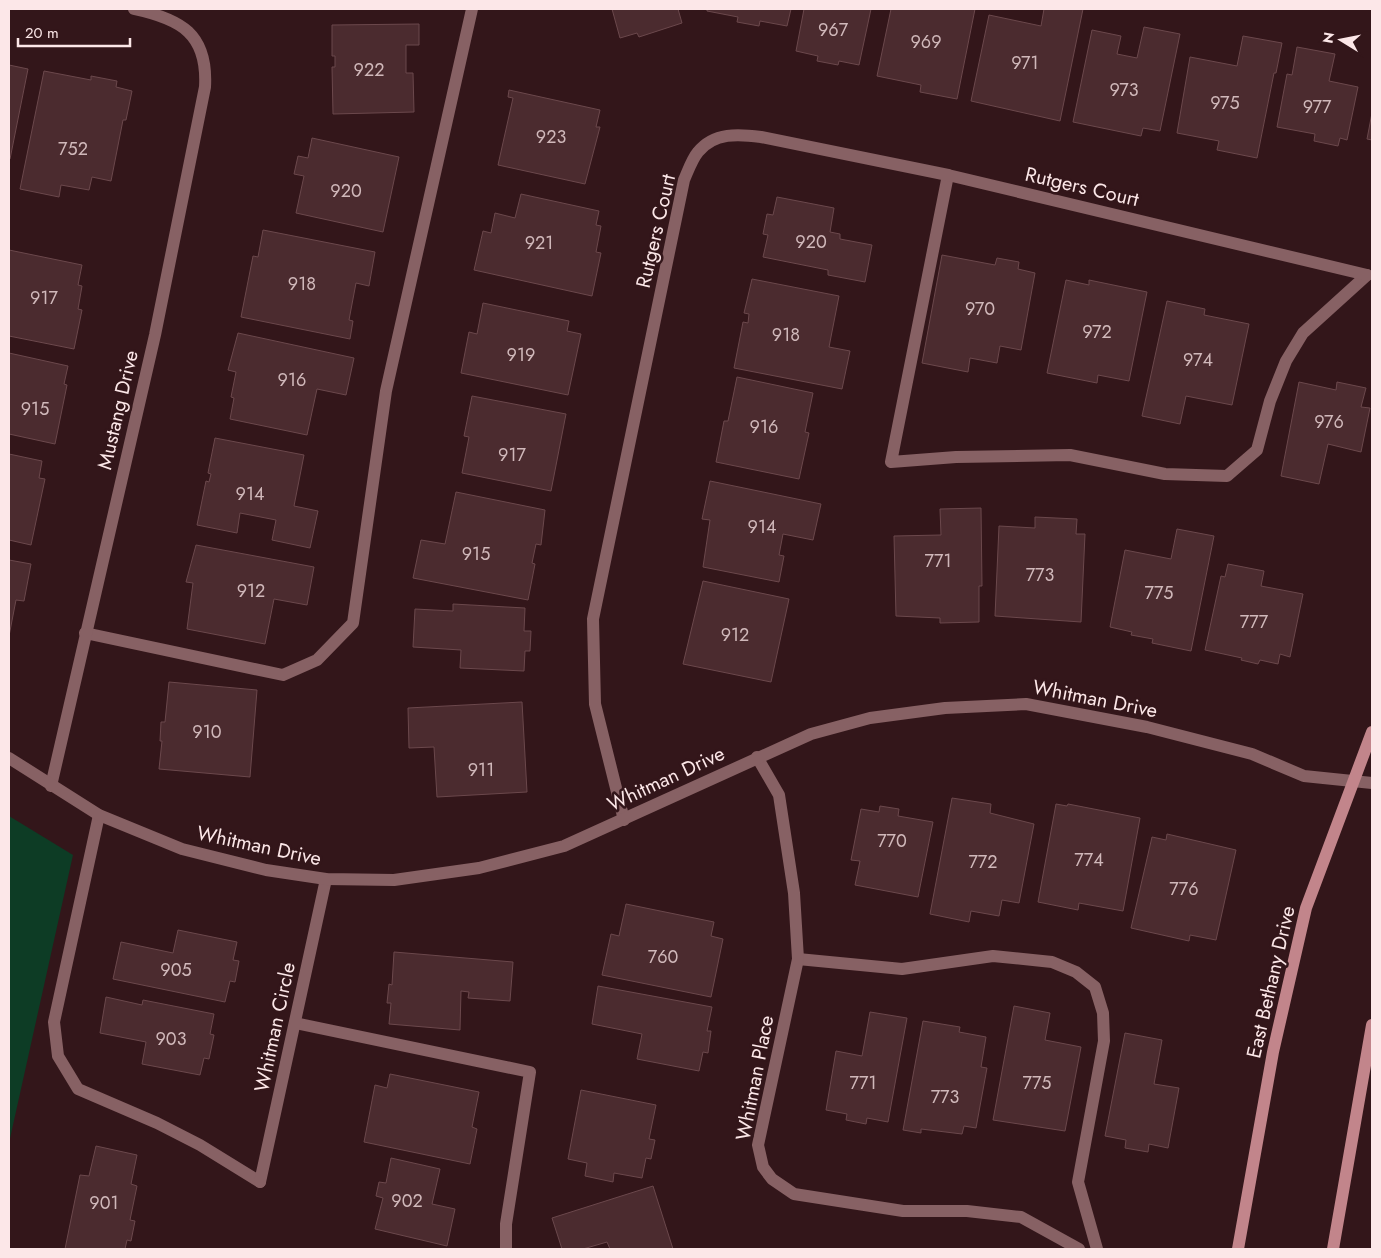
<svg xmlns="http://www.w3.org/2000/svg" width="1381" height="1258" font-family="Jost,sans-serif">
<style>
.green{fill:#0d3c25}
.building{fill:#4b2b2f;stroke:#6b484c}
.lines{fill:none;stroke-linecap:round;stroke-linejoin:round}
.service{stroke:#876164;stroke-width:12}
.minor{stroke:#876164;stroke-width:12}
.tertiary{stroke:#876164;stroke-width:12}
.secondary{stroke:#c2858b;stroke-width:12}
.labels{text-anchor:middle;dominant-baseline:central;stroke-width:5;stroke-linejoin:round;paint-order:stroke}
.number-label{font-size:18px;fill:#d0b8ba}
.street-label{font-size:20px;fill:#fce7e8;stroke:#33161a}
</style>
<rect width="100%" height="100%" fill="#33161a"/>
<path class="green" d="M 9,816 L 73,855 L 9,1143 Z"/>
<path class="building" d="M 612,9 L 678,9 L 682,23 L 639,37 L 637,33 L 620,38 Z
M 707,9 L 791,9 L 787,26 L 760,21 L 759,26 L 737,22 L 738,17 L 707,11 Z
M 804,9 L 871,9 L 859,65 L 839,61 L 838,65 L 817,61 L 818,56 L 796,51 Z
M 891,9 L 975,9 L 957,99 L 920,92 L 921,85 L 877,76 Z
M 1044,9 L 1083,9 L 1060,121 L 971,101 L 989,15 L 1041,26 Z
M 419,24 L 419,45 L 406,45 L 406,73 L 413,73 L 414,112 L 333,114 L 332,67 L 335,67 L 335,56 L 332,56 L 332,25 Z
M 1144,27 L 1180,34 L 1160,131 L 1143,128 L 1141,136 L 1073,122 L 1092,30 L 1121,36 L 1117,54 L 1137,58 Z
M 1243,36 L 1282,43 L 1276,73 L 1274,73 L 1257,158 L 1217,150 L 1219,141 L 1177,133 L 1190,57 L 1237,66 Z
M 1297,47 L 1335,54 L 1329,81 L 1358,87 L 1347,140 L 1340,138 L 1338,146 L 1314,141 L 1315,134 L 1277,127 L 1287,74 L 1292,75 Z
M 9,65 L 28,69 L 10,159 L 9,158 Z
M 44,71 L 91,80 L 91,76 L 117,81 L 116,87 L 132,91 L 126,120 L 123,120 L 111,181 L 92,177 L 89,190 L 61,185 L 59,197 L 20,189 Z
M 509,90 L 600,110 L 596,127 L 600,127 L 585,184 L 498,165 L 513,98 L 508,97 Z
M 1372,113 L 1372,140 L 1367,139 Z
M 312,138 L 399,157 L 383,232 L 296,213 L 304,176 L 294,174 L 298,156 L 308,158 Z
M 521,194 L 599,211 L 596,225 L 601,226 L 596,252 L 601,253 L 592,296 L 474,270 L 483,231 L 491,233 L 495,213 L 515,218 Z
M 777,197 L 834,208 L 830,232 L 840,234 L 840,239 L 872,245 L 865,282 L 828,275 L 828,270 L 763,257 L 768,235 L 763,234 L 767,214 L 773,215 Z
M 263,230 L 375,252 L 369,286 L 356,283 L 349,320 L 353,321 L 350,339 L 241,317 L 253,256 L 258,257 Z
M 9,250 L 82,265 L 78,285 L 82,286 L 78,309 L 82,310 L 74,349 L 9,336 Z
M 942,255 L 995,265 L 997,258 L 1019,262 L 1018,269 L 1035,273 L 1021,350 L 1000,346 L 997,363 L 970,358 L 968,372 L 922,363 Z
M 752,279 L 839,296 L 829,347 L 850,351 L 842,389 L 734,368 L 743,322 L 748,323 L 749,314 L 744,313 Z
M 1066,280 L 1089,285 L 1089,280 L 1147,292 L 1129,381 L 1098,375 L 1097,383 L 1047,373 Z
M 1167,301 L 1205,309 L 1204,315 L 1249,324 L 1232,405 L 1186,396 L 1180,424 L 1142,416 Z
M 483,303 L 569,321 L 567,331 L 581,334 L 568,395 L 461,373 L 469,332 L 477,334 Z
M 238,333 L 354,358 L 346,395 L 317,389 L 307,435 L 230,419 L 234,398 L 231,397 L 236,372 L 228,370 Z
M 9,353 L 68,366 L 64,384 L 67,385 L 55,444 L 9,434 Z
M 737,377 L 813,393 L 805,432 L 809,433 L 799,479 L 716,462 L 724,421 L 728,421 Z
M 1299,382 L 1336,390 L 1337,382 L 1366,388 L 1361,407 L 1370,408 L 1361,452 L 1328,444 L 1319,484 L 1281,476 Z
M 472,396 L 566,414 L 551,491 L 462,473 L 469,437 L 464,436 Z
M 215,438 L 304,455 L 294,506 L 318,511 L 310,548 L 272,540 L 276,520 L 240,513 L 237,533 L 197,525 L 206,481 L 209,482 L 211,474 L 208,473 Z
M 9,454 L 42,461 L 39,478 L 45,479 L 31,545 L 9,540 Z
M 710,481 L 821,504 L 813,540 L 783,534 L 779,555 L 784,556 L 779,582 L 703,567 L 710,520 L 702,519 Z
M 456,492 L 545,510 L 541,545 L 536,544 L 532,563 L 535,564 L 528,600 L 413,578 L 421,540 L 445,544 Z
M 981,508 L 982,586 L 979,586 L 979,622 L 940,623 L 940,618 L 896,616 L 894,536 L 941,535 L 940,509 Z
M 1035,517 L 1077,519 L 1076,534 L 1085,534 L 1081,622 L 995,616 L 999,526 L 1035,528 Z
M 1177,529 L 1214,536 L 1191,651 L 1152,643 L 1153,639 L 1131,635 L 1132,632 L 1110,627 L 1125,550 L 1171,559 Z
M 196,545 L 314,567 L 307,605 L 274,599 L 265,644 L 187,629 L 193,583 L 186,582 Z
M 9,560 L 31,564 L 24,601 L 16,600 L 9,636 Z
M 1228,564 L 1264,571 L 1261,586 L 1303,594 L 1290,657 L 1280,654 L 1278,664 L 1260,660 L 1258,664 L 1241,660 L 1242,658 L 1205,650 L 1221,576 L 1225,577 Z
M 703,581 L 789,599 L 771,682 L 683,664 Z
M 453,604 L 525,608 L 524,631 L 531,631 L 530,651 L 525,651 L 524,671 L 460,668 L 461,650 L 413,647 L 415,609 L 453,611 Z
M 169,682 L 257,690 L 250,777 L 159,769 L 162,741 L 160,741 L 161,722 L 165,722 Z
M 522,702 L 527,792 L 437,797 L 434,747 L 409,748 L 408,708 Z
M 952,798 L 991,804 L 990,813 L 1034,824 L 1019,903 L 1002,900 L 999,916 L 971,911 L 969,922 L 930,914 Z
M 1056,804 L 1067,806 L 1068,804 L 1140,818 L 1123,911 L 1079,903 L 1078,910 L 1038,902 Z
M 880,806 L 899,809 L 898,816 L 933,822 L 918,897 L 855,885 L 860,861 L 851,860 L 861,809 L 879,812 Z
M 1167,834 L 1236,850 L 1216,940 L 1190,935 L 1189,941 L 1131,928 L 1152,837 L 1166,840 Z
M 626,904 L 714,922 L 711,936 L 723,939 L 711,997 L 602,975 L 611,934 L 619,936 Z
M 178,930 L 237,942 L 233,960 L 239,961 L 235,982 L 230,981 L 225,1002 L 113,979 L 121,942 L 173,953 Z
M 394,952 L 513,962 L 510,1001 L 468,998 L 469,992 L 461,991 L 460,1030 L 389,1024 L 391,1003 L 387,1003 L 389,984 L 392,985 Z
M 598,986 L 712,1007 L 707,1031 L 711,1031 L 708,1053 L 703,1052 L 699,1071 L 637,1059 L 642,1034 L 592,1024 Z
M 106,997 L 142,1005 L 143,1000 L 214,1014 L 210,1034 L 214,1035 L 209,1059 L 204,1058 L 200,1075 L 142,1064 L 146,1042 L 100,1033 Z
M 1014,1006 L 1050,1013 L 1045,1040 L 1081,1047 L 1065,1131 L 993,1120 Z
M 870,1012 L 907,1018 L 888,1122 L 867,1118 L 866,1124 L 846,1120 L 847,1114 L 826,1110 L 836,1051 L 862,1056 Z
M 923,1021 L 960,1027 L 959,1032 L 986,1037 L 981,1067 L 987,1068 L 976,1128 L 964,1126 L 962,1134 L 921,1129 L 921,1133 L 903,1130 Z
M 1125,1033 L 1162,1040 L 1154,1084 L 1179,1088 L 1168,1148 L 1149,1144 L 1148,1152 L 1125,1148 L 1126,1140 L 1105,1136 Z
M 390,1074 L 479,1092 L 472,1127 L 477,1129 L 470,1164 L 364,1142 L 375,1085 L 387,1088 Z
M 581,1090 L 656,1105 L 649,1139 L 655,1140 L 651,1159 L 646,1158 L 642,1178 L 614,1173 L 613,1182 L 585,1176 L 587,1163 L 568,1159 Z
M 96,1146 L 137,1155 L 131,1184 L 137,1186 L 130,1220 L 135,1221 L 131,1241 L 127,1240 L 125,1249 L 65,1249 L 80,1175 L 89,1176 Z
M 391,1158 L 440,1169 L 432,1204 L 455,1209 L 447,1246 L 375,1229 L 383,1198 L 376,1196 L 379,1182 L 386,1183 Z
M 653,1186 L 673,1249 L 610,1249 L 607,1242 L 583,1249 L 562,1249 L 552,1218 Z"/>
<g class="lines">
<path class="service" d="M 948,175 L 891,462 L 956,457 L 1070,455 L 1165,474 L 1227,476 L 1257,450 L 1270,401 L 1286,361 L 1303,333 L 1367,275
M 85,633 L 283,675 L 317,660 L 353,623 L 386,391 L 472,9
M 99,815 L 54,1022 L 58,1056 L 78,1089 L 157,1123 L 200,1145 L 260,1182
M 798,959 L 902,969 L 993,956 L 1052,962 L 1076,972 L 1095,987 L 1103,1013 L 1104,1041 L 1078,1182 L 1097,1249
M 295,1023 L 530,1072 L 506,1224 L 506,1249"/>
<path class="minor" d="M 757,757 L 779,795 L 794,893 L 798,959 L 758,1145 L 763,1167 L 772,1179 L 794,1194 L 903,1211 L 967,1211 L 1021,1217 L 1079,1249
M 51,786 L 155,335 L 205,87 C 208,34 181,19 134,9
M 624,820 L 595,704 L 593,619 L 684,180 C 688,171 692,159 698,152 C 714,132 739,134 761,137 L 948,175 L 1367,275
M 260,1182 L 326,879"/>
<path class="tertiary" d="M 9,758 L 99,815 L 182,849 L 266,870 L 326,879 L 394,880 L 479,868 L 564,846 L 811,734 L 870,718 L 945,708 L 1026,704 L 1147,727 L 1252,754 L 1304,776 L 1372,783"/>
<path class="secondary" d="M 1238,1249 L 1273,1052 L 1306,908 L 1372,732
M 1333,1249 L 1372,1025"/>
</g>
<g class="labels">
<g class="number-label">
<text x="833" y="30">967</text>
<text x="926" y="42">969</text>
<text x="1025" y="63">971</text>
<text x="369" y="70">922</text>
<text x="1124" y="90">973</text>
<text x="1225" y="103">975</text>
<text x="1317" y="107">977</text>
<text x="551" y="137">923</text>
<text x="73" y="149">752</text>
<text x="346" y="191">920</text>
<text x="811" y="242">920</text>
<text x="539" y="243">921</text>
<text x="302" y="284">918</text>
<text x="44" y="298">917</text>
<text x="980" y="309">970</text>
<text x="1097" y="332">972</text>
<text x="786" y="335">918</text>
<text x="521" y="355">919</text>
<text x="1198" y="360">974</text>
<text x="292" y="380">916</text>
<text x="35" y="409">915</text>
<text x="1329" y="422">976</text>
<text x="764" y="427">916</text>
<text x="512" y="455">917</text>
<text x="250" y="494">914</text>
<text x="762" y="527">914</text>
<text x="476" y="554">915</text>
<text x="938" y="561">771</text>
<text x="1040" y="575">773</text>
<text x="251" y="591">912</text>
<text x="1159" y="593">775</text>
<text x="1254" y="622">777</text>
<text x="735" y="635">912</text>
<text x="207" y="732">910</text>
<text x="481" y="770">911</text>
<text x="892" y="841">770</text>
<text x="1089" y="860">774</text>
<text x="983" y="862">772</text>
<text x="1184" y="889">776</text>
<text x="663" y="957">760</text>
<text x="176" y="970">905</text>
<text x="171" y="1039">903</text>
<text x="863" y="1083">771</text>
<text x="1037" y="1083">775</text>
<text x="945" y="1097">773</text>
<text x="407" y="1201">902</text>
<text x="104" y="1203">901</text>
</g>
<g class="street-label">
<text transform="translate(1082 187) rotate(13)">Rutgers Court</text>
<text transform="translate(656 231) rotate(-77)">Rutgers Court</text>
<text transform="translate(118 410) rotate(-77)">Mustang Drive</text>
<text transform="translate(1095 699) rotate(11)">Whitman Drive</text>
<text transform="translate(666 779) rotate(-25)">Whitman Drive</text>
<text transform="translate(259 846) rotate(12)">Whitman Drive</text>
<text transform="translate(1271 982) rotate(-77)">East Bethany Drive</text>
<text transform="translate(275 1027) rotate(-78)">Whitman Circle</text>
<text transform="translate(755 1078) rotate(-79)">Whitman Place</text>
</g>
</g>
<rect width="1381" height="1258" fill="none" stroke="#fce7e8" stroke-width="20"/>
<g transform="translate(1341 40) rotate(280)" stroke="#33161a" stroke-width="4" paint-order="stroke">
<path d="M0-4L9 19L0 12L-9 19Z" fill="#fce7e8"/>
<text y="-8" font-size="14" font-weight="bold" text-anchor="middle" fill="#fce7e8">N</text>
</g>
<path d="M18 38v8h112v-8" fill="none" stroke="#fce7e8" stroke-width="2.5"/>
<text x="25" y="38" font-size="15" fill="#fce7e8" stroke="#33161a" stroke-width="4" paint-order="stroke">20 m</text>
</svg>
